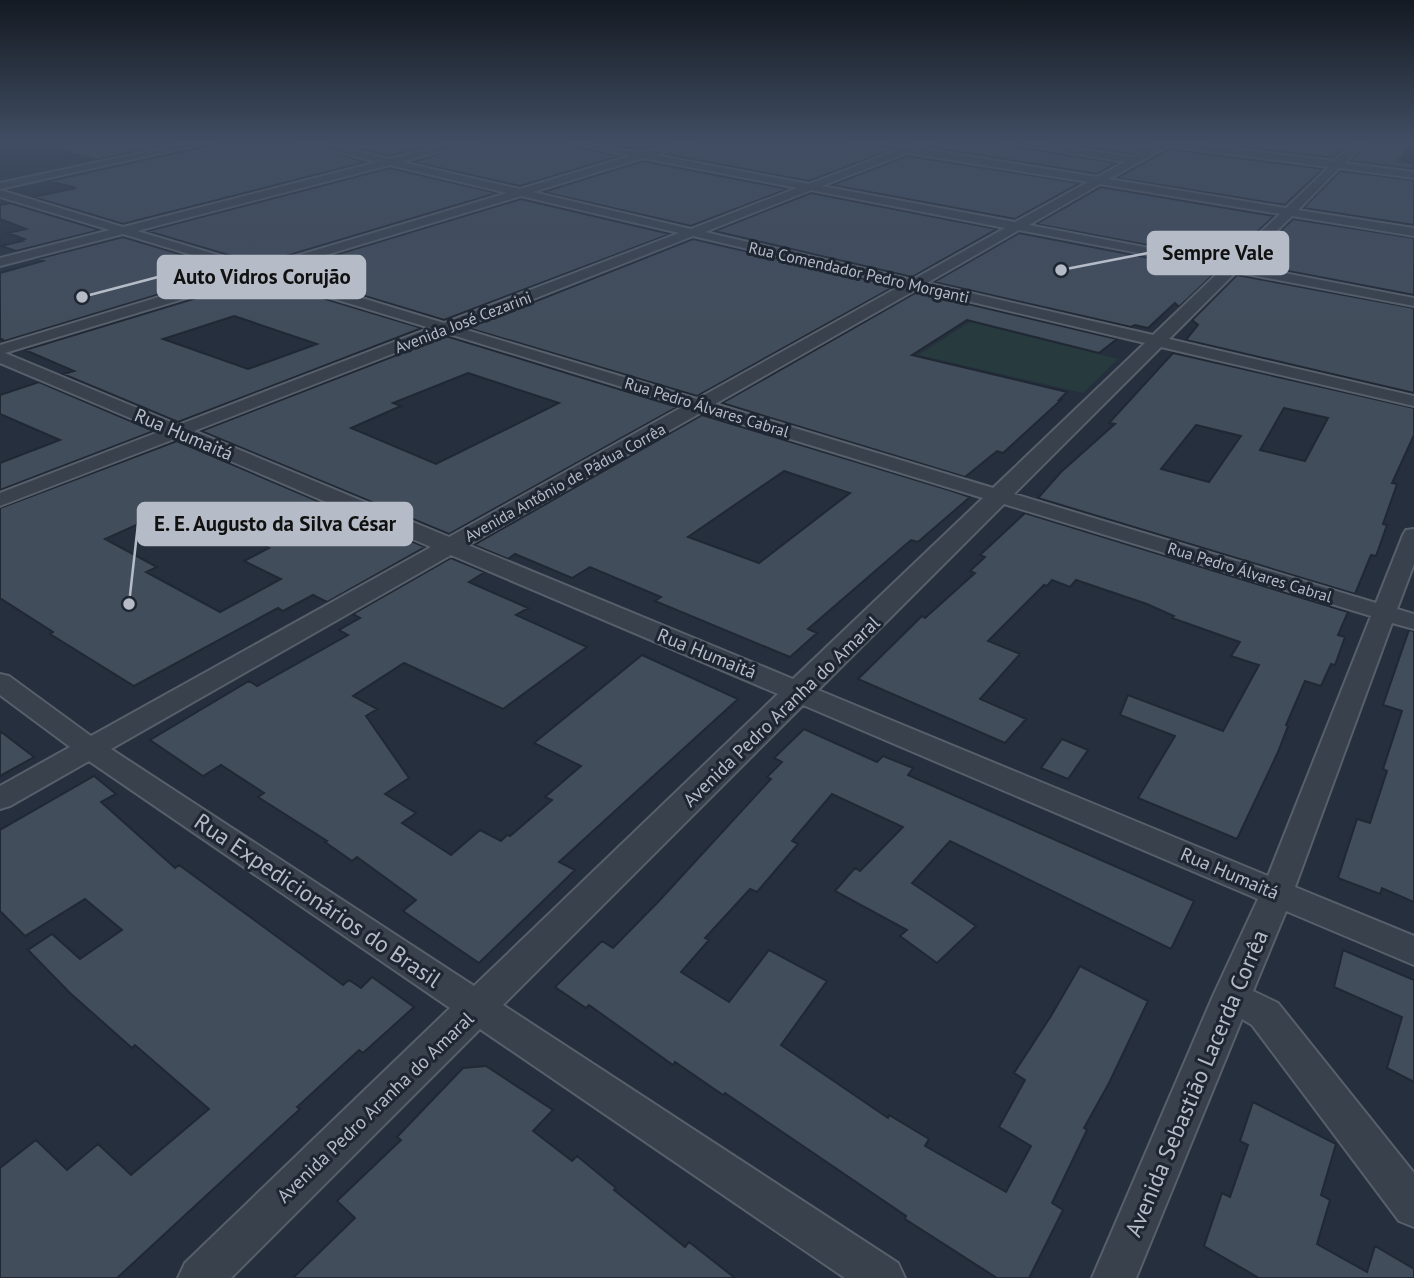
<svg xmlns="http://www.w3.org/2000/svg" width="1414" height="1278" font-family="'PT Sans',sans-serif">
<style>
.green{fill:#273b3e}
.building{fill:#424d5c;stroke:#202834;stroke-width:2;fill-rule:evenodd}
.lines{fill:none;stroke-linecap:round;stroke-linejoin:round}
.street-casing{stroke:#575f6b;stroke-width:4}
.street{fill:#39414d;fill-rule:evenodd}
.labels{text-anchor:middle;dominant-baseline:central;stroke-width:6;stroke-linejoin:round;paint-order:stroke}
.far-street-label{font-size:16px;fill:#b5bcc8;stroke:#1e2632}
.street-label{font-size:19px;fill:#b5bcc8;stroke:#1e2632}
.near-street-label{font-size:23px;fill:#b5bcc8;stroke:#1e2632}
.leader{fill:none;stroke:#b5bcc8;stroke-width:2.5}
.callout-dot{fill:#b5bcc8;stroke:#1e2632;stroke-width:2.5}
.callout{fill:#b5bcc8;stroke:#b5bcc8;stroke-width:2.5}
.callout-label{font-size:21px;text-anchor:middle;font-weight:bold;fill:#111}
</style>
<rect width="100%" height="100%" fill="#252f3d"/>
<path class="green" d="M 970,322 L 1118,359 L 1083,393 L 918,355 Z"/>
<path class="building" d="M 61,142 L 180,142 L 97,160 L 60,150 Z
M 213,142 L 297,142 L 366,162 L 123,224 L 33,197 L 76,188 L 49,181 L 211,145 Z
M 328,142 L 446,142 L 390,156 Z
M 475,142 L 565,142 L 567,145 L 620,156 L 520,186 L 413,162 Z
M 592,142 L 674,142 L 641,149 Z
M 694,142 L 852,142 L 886,152 L 809,181 L 665,154 Z
M 933,142 L 1003,142 L 1006,145 L 1117,163 L 1097,174 L 927,147 Z
M 1047,142 L 1153,142 L 1132,154 Z
M 1204,142 L 1351,142 L 1333,158 Z
M 1368,142 L 1414,142 L 1398,161 L 1414,163 L 1414,169 L 1350,161 Z
M 1169,149 L 1323,169 L 1285,205 L 1117,178 Z
M 907,156 L 1080,183 L 1015,219 L 832,185 Z
M 643,161 L 788,189 L 691,226 L 543,192 Z
M 390,168 L 497,193 L 259,264 L 147,231 Z
M 1340,171 L 1414,180 L 1414,225 L 1303,208 Z
M 1101,187 L 1274,216 L 1227,260 L 1036,224 Z
M 811,193 L 997,229 L 912,277 L 714,231 Z
M 521,199 L 670,234 L 444,320 L 282,271 Z
M 10,203 L 100,230 L 16,251 L 1,246 L 22,241 L 19,240 L 24,239 L 8,233 L 26,229 L 0,219 L 0,205 Z
M 1293,219 L 1414,238 L 1414,295 L 1247,263 Z
M 1019,233 L 1217,271 L 1179,307 L 1175,303 L 1148,328 L 1135,325 L 1131,327 L 934,282 Z
M 123,237 L 236,271 L 5,341 L 0,338 L 0,273 L 43,261 L 37,259 Z
M 693,239 L 895,286 L 697,396 L 468,328 Z
M 1237,275 L 1414,308 L 1414,393 L 1186,340 L 1198,325 L 1192,320 Z
M 259,279 L 422,328 L 178,422 L 63,374 L 74,371 L 25,350 ZM 234,316 L 317,344 L 248,369 L 163,339 Z
M 917,292 L 1117,339 L 1099,353 L 967,320 L 912,355 L 1067,392 L 1059,400 L 1061,400 L 1003,453 L 997,451 L 965,477 L 722,403 Z
M 446,336 L 677,407 L 449,534 L 201,431 ZM 468,373 L 559,403 L 436,464 L 351,428 L 401,406 L 393,403 Z
M 1173,353 L 1414,408 L 1414,435 L 1392,483 L 1397,484 L 1383,524 L 1387,525 L 1376,556 L 1371,555 L 1355,594 L 1038,498 L 1061,472 L 1115,424 L 1109,423 ZM 1284,408 L 1328,418 L 1305,461 L 1260,450 ZM 1196,425 L 1241,436 L 1209,482 L 1161,469 Z
M 39,382 L 154,431 L 0,490 L 0,463 L 60,440 L 0,414 L 0,395 Z
M 702,415 L 949,490 L 970,497 L 918,542 L 911,540 L 808,629 L 817,633 L 790,657 L 655,601 L 661,597 L 590,567 L 572,578 L 515,554 L 508,559 L 474,545 ZM 784,471 L 850,493 L 759,563 L 688,537 Z
M 177,441 L 425,547 L 327,602 L 313,595 L 283,611 L 278,608 L 134,686 L 50,634 L 53,632 L 0,598 L 0,508 ZM 183,504 L 269,548 L 244,561 L 281,579 L 220,612 L 146,572 L 157,567 L 105,539 Z
M 1025,513 L 1348,612 L 1338,635 L 1345,637 L 1335,665 L 1331,664 L 1321,686 L 1305,681 L 1286,725 L 1288,726 L 1278,752 L 1237,839 L 1138,798 L 1175,736 L 1120,715 L 1128,695 L 1223,731 L 1259,665 L 1231,656 L 1240,642 L 1172,618 L 1174,616 L 1147,604 L 1076,580 L 1070,587 L 1052,580 L 1047,586 L 1044,585 L 988,641 L 1020,654 L 980,699 L 1026,719 L 1005,743 L 858,679 L 922,616 L 925,618 L 975,573 L 970,571 L 985,557 L 980,555 Z
M 451,558 L 485,572 L 469,582 L 528,608 L 516,615 L 587,647 L 503,709 L 404,663 L 353,696 L 377,709 L 366,716 L 409,778 L 385,794 L 416,813 L 402,823 L 451,855 L 480,830 L 501,841 L 507,835 L 510,836 L 552,800 L 545,797 L 581,766 L 534,743 L 642,655 L 738,699 L 559,862 L 575,870 L 479,963 L 403,911 L 416,900 L 357,857 L 352,861 L 325,842 L 327,841 L 258,797 L 264,793 L 221,765 L 203,776 L 150,740 L 249,681 L 257,686 L 348,635 L 339,630 L 360,618 L 353,614 Z
M 1409,630 L 1414,631 L 1414,902 L 1382,888 L 1380,894 L 1338,878 L 1357,819 L 1370,823 L 1387,771 L 1383,769 L 1402,711 L 1383,705 Z
M 804,729 L 877,762 L 883,756 L 913,768 L 908,775 L 1194,901 L 1171,949 L 950,841 L 912,883 L 976,926 L 937,963 L 900,936 L 907,930 L 835,891 L 855,868 L 860,871 L 903,827 L 832,794 L 792,841 L 798,844 L 757,892 L 750,889 L 705,938 L 709,940 L 681,972 L 729,1002 L 769,950 L 827,981 L 781,1045 L 888,1118 L 889,1115 L 929,1139 L 925,1146 L 1006,1192 L 1031,1146 L 999,1127 L 1025,1080 L 1014,1073 L 1051,1016 L 1080,966 L 1148,1001 L 1109,1083 L 1084,1128 L 1087,1130 L 1052,1203 L 1063,1210 L 1029,1278 L 997,1278 L 905,1219 L 906,1216 L 725,1093 L 723,1095 L 675,1062 L 673,1065 L 589,1005 L 586,1008 L 555,987 L 602,941 L 613,948 L 659,901 L 771,779 L 767,777 L 782,762 L 774,758 Z
M 0,731 L 34,757 L 0,776 Z
M 1062,739 L 1088,750 L 1068,779 L 1041,768 Z
M 94,776 L 116,794 L 101,802 L 175,868 L 179,865 L 343,985 L 349,980 L 361,988 L 372,977 L 414,1007 L 363,1053 L 359,1050 L 297,1107 L 300,1109 L 117,1278 L 0,1278 L 0,1168 L 36,1140 L 67,1170 L 98,1144 L 131,1175 L 209,1109 L 135,1045 L 132,1048 L 70,993 L 28,950 L 52,934 L 80,959 L 122,930 L 85,899 L 25,936 L 0,911 L 0,830 Z
M 1343,950 L 1414,980 L 1414,1082 L 1387,1068 L 1402,1017 L 1334,987 Z
M 486,1066 L 553,1110 L 533,1131 L 572,1161 L 577,1156 L 616,1188 L 614,1190 L 685,1247 L 689,1242 L 735,1278 L 293,1278 L 355,1218 L 337,1201 L 401,1140 L 397,1137 L 463,1068 Z
M 1253,1102 L 1336,1144 L 1321,1195 L 1330,1200 L 1317,1244 L 1367,1272 L 1375,1246 L 1414,1269 L 1414,1278 L 1259,1278 L 1204,1246 L 1222,1193 L 1230,1197 L 1248,1145 L 1240,1141 Z"/>
<g class="lines">
<defs>
<path id="street" d="M 192,142 L 210,142 L 0,189 L 0,183 Z
M 300,142 L 317,142 L 390,159 L 456,142 L 472,142 L 402,162 L 520,189 L 630,156 L 568,142 C 593,142 617,152 641,152 C 658,152 673,142 691,142 L 655,155 L 809,184 L 895,151 L 855,142 L 906,146 L 918,142 L 931,142 L 918,148 L 1097,177 L 1125,162 L 1006,142 L 1030,142 L 1133,157 L 1158,142 L 1184,142 L 1334,161 L 1355,142 L 1365,142 L 1345,163 L 1414,172 L 1414,178 L 1339,168 L 1298,210 L 1414,228 L 1414,236 L 1292,216 L 1242,265 L 1414,298 L 1414,306 L 1236,272 L 1169,339 L 1414,396 L 1414,406 L 1161,347 L 1014,494 L 1376,603 L 1403,535 L 1406,530 L 1414,529 L 1414,564 L 1397,609 L 1414,614 L 1414,629 L 1392,623 L 1295,887 L 1414,936 L 1414,965 L 1286,911 L 1253,991 L 1278,1003 L 1414,1173 L 1414,1227 L 1399,1221 L 1252,1025 L 1242,1019 L 1136,1278 L 1092,1278 L 1213,996 L 1258,899 L 803,705 L 503,1005 L 898,1263 L 905,1278 L 845,1278 L 480,1029 L 231,1278 L 178,1278 L 185,1263 L 450,1008 L 89,761 L 10,806 L 0,809 L 0,786 L 70,747 L 0,695 L 0,674 L 9,676 L 91,736 L 431,547 L 177,438 L 0,506 L 0,493 L 161,431 L 0,363 L 0,345 L 245,271 L 123,234 L 0,266 L 0,258 L 110,230 L 0,197 L 0,190 L 123,227 L 377,162 ZM 1168,146 L 1329,167 L 1286,208 L 1109,179 ZM 907,153 L 1088,182 L 1015,222 L 822,186 ZM 643,158 L 797,188 L 691,229 L 533,192 ZM 390,165 L 507,193 L 259,267 L 137,231 ZM 1100,184 L 1280,214 L 1228,263 L 1029,225 ZM 811,190 L 1005,228 L 912,280 L 705,232 ZM 521,196 L 679,233 L 444,323 L 273,271 ZM 1019,230 L 1222,269 L 1153,335 L 927,283 ZM 693,236 L 902,285 L 697,399 L 460,328 ZM 259,276 L 430,328 L 178,425 L 5,353 ZM 917,289 L 1145,343 L 993,488 L 715,404 ZM 446,333 L 684,406 L 449,537 L 194,431 ZM 702,412 L 983,498 L 793,679 L 468,545 ZM 1004,504 L 1371,616 L 1268,876 L 818,690 ZM 451,555 L 778,694 L 474,986 L 111,749 Z"/>
</defs>
<use href="#street" class="street-casing"/>
<use href="#street" class="street"/>
</g>
<linearGradient id="sky" x2="0" y2="1"><stop stop-color="#141a22"/><stop offset="0.44" stop-color="#404d62"/><stop offset="1" stop-color="#404d62" stop-opacity="0"/></linearGradient>
<rect width="1414" height="321" fill="url(#sky)"/>
<g class="labels">
<g class="far-street-label">
<text transform="translate(859 272) rotate(13)">Rua Comendador Pedro Morganti</text>
<text transform="translate(463 322) rotate(-21)">Avenida José Cezarini</text>
<text transform="translate(707 407) rotate(17)">Rua Pedro Álvares Cabral</text>
<text transform="translate(565 482) rotate(-29)">Avenida Antônio de Pádua Corrêa</text>
<text transform="translate(1250 572) rotate(17)">Rua Pedro Álvares Cabral</text>
</g>
<g class="street-label">
<text transform="translate(184 434) rotate(23)">Rua Humaitá</text>
<text transform="translate(707 653) rotate(22)">Rua Humaitá</text>
<text transform="translate(781 711) rotate(-44)">Avenida Pedro Aranha do Amaral</text>
<text transform="translate(1230 873) rotate(23)">Rua Humaitá</text>
<text transform="translate(375 1107) rotate(-44)">Avenida Pedro Aranha do Amaral</text>
</g>
<g class="near-street-label">
<text transform="translate(318 900) rotate(34)">Rua Expedicionários do Brasil</text>
<text transform="translate(1196 1083) rotate(-67)">Avenida Sebastião Lacerda Corrêa</text>
</g>
</g>
<path class="leader" d="M1061 270L1148 253M82 297L158 277M129 604L138 524"/>
<g class="callout-dot">
<circle cx="1061" cy="270" r="7"/>
<circle cx="82" cy="297" r="7"/>
<circle cx="129" cy="604" r="7"/>
</g>
<g class="callout">
<rect x="1148" y="232" width="140" height="42" rx="7"/>
<rect x="158" y="256" width="207" height="42" rx="7"/>
<rect x="138" y="503" width="274" height="42" rx="7"/>
</g>
<g class="callout-label">
<text x="1218" y="260">Sempre Vale</text>
<text x="262" y="284">Auto Vidros Corujão</text>
<text x="275" y="531">E. E. Augusto da Silva César</text>
</g>
</svg>
